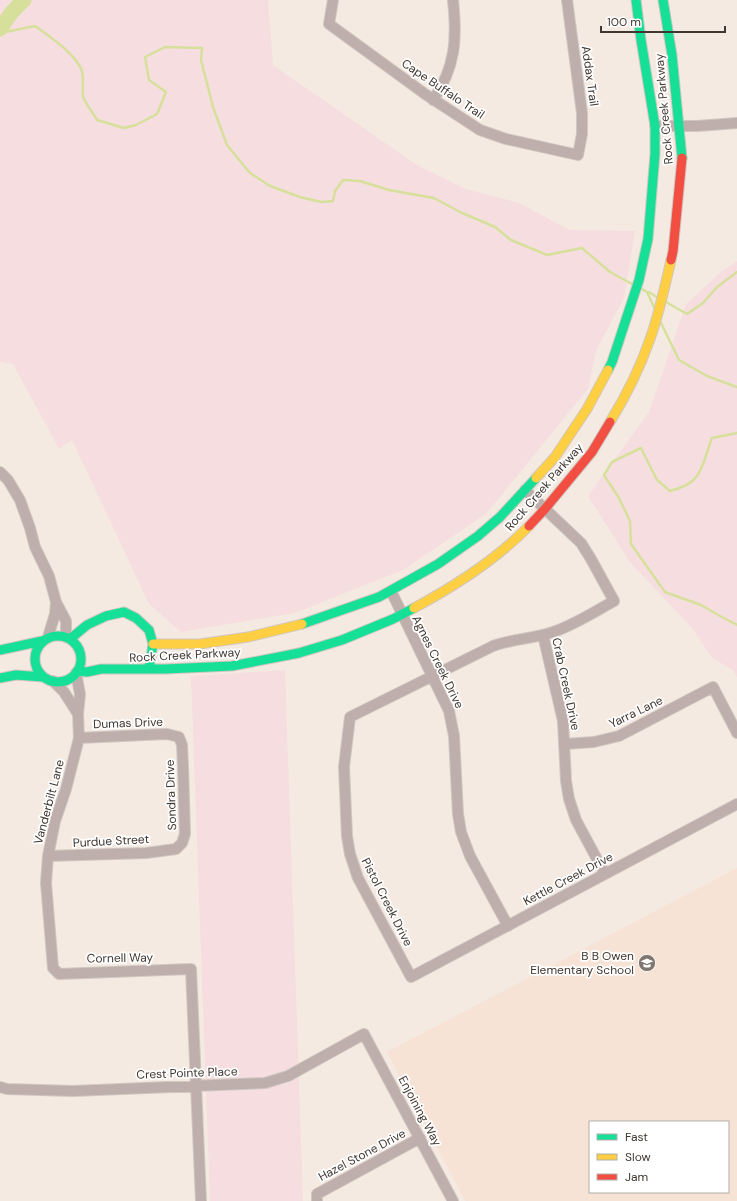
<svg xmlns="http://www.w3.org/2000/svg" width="737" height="1201" font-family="'DM Sans',sans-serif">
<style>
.built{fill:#f7e3d5;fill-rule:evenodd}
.green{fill:#f6dddf}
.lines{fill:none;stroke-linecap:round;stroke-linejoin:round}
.stream{stroke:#d6e09b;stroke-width:2.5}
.river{stroke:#d6e09b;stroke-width:15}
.street-casing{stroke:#cfc7c0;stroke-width:12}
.fast-casing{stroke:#cfc7c0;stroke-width:11}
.slow-casing{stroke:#cfc7c0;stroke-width:11}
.jam-casing{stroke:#cfc7c0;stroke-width:11}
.street{stroke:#beaeac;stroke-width:10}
.fast{stroke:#16e098;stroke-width:9}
.slow{stroke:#ffcf43;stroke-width:9}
.jam{stroke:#f24e42;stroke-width:9}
.labels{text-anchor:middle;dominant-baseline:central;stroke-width:3.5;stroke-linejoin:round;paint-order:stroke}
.street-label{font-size:12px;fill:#3f3731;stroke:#fff}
.poi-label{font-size:12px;fill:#3f3731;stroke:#fff;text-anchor:end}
</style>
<rect width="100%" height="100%" fill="#f5eae2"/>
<path class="built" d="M 737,868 L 737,1201 L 465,1201 L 387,1052 ZM 590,1122 L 728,1122 L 728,1192 L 590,1192 Z"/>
<path class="green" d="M 0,0 L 268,0 L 273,65 L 417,165 L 466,189 L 519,203 L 570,230 L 635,231 L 624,298 L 596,351 L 588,389 L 486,514 L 403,570 L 295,613 L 181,632 L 149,604 L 72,440 L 59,449 L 13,364 L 0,362 Z
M 737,261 L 737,678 L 733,670 L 712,658 L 692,628 L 629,561 L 588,496 L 649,412 L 686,304 L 721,272 Z
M 285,670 L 303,1201 L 210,1201 L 191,676 Z"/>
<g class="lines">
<path class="stream" d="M 0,33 L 35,26 C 49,36 76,54 82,71 C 84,80 82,88 83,96 C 84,102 94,114 97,120 L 124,128 L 136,125 L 157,114 L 166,92 L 149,80 L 145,57 L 165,47 L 202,48 L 201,60 L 213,107 L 227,145 L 250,173 L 270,186 L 300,197 L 321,202 L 333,201 L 335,191 L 343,180 L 360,181 L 389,190 L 434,198 L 460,212 L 495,227 L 511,240 L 547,255 L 582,248 L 610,272 L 632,284
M 640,288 L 647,292 L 654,307
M 649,292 L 658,298
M 666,302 L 687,314 L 703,303 L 717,287 L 737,272
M 661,323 L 679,360 L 707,376 L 737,387
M 737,433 L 712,438 C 701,466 704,483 670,491 L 657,480 L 641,448 L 612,462 L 604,475 L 619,498 L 630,521 L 631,544 L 665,592 L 701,605 L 720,616 L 737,625"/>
<path class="river" d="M 0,29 L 12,12 L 24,0"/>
<defs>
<path id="street" d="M 333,0 L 329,24 L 425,94 L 480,130 L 506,139 L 578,155 L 582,134 L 582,113 L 567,0
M 433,100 C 456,67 457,38 453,0
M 655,126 L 697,126 L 737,123
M 0,472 L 8,480 L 20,500 L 30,528 L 35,547 L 49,576 L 56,602 L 66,621 L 66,637
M 525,490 L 581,543 L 591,559 L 614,601 C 594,612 574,625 553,632 C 533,639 512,639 493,646 L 350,717 L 344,767 L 347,836 L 350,854 L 358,878 L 411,977 L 737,804
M 391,591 L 449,711 L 454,736 L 458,814 L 461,832 L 470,856 L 508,926
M 543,635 L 563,721 L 566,781 L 569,799 L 576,820 L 605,874
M 48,637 L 55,614 L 56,602
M 76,673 L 80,694 L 78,714 L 79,738 L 66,789 L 55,821 L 48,856 L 46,883 L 53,968 L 59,974 L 191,969 L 201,1201
M 53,681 L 64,692 L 78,714
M 565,744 L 594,742 L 619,736 L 713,687 L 737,733
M 48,856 L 146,853 L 176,849 L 182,843 L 185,834 L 183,766 L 182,745 L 179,737 L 167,734 L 79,738
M 0,1087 L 7,1089 L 73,1091 L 265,1083 L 288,1076 L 364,1034 L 453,1201
M 317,1201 L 317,1194 L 420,1138"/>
<path id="fast" d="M 663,0 L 672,55 L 682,158
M 608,370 L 612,362 L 639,280 L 648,239 L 655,154 L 655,126 L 641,40 L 636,0
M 302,624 L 379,597 L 438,564 L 478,536 L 500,517 L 536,478
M35 659a23 23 0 1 1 46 0a23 23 0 1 1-46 0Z
M 70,639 L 87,625 L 106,616 L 124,612 L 136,618 L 149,630 L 153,644 L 149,669
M 0,650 L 42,641
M 77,671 L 87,672 L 101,669 L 165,669 L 232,666 L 299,653 L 342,640 L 393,619 L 414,608
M 0,678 L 16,675 L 43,677"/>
<path id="slow" d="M 610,422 C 626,396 640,368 650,339 C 659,314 665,286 671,260
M 536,478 L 555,457 L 587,409 L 608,370
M 414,608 C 455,586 496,560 529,526
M 153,644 L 200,644 L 248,637 L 302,624"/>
<path id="jam" d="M 671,260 L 673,251 L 682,158
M 529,526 L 544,510 L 592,452 L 610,422"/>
</defs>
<use href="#street" class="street-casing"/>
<use href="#fast" class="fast-casing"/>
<use href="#slow" class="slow-casing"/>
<use href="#jam" class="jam-casing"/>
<use href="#street" class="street"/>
<use href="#fast" class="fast"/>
<use href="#slow" class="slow"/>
<use href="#jam" class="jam"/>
</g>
<defs>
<symbol id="school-disc" viewBox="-11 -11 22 22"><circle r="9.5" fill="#7f766f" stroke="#fff"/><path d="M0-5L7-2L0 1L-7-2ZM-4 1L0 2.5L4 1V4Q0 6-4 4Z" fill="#fff"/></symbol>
</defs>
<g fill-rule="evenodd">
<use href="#school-disc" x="637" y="953" width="20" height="20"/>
</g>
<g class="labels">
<g class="street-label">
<text transform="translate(590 76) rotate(82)">Addax Trail</text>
<text transform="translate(443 89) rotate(34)">Cape Buffalo Trail</text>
<text transform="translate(664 109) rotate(-95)">Rock Creek Parkway</text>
<text transform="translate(544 487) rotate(-49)">Rock Creek Parkway</text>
<text transform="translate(185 655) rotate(-3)">Rock Creek Parkway</text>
<text transform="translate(438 662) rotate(64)">Agnes Creek Drive</text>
<text transform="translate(566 684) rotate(78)">Crab Creek Drive</text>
<text transform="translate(636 712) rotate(-26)">Yarra Lane</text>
<text transform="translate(128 723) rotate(-2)">Dumas Drive</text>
<text transform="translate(171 795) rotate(-92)">Sondra Drive</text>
<text transform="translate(49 802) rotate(-75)">Vanderbilt Lane</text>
<text transform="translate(111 841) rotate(-3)">Purdue Street</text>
<text transform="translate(568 879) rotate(-28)">Kettle Creek Drive</text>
<text transform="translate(387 902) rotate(63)">Pistol Creek Drive</text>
<text transform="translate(120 958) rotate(-1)">Cornell Way</text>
<text transform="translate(187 1073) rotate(-2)">Crest Pointe Place</text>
<text transform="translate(420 1111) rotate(62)">Enjoining Way</text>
<text transform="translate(362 1155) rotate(-28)">Hazel Stone Drive</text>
</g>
<g class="poi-label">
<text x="634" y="956">B B Owen<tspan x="634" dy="14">Elementary School</tspan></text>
</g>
</g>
<rect x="589" y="1121" width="140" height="72" fill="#ffffff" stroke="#b2afad"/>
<rect x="597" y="1134" width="20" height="6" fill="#16e098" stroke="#b2afad"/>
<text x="625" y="1141" font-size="12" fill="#3f3731">Fast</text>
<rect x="597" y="1154" width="20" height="6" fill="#ffcf43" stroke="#b2afad"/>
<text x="625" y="1161" font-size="12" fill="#3f3731">Slow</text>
<rect x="597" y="1174" width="20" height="6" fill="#f24e42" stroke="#b2afad"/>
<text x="625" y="1181" font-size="12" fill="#3f3731">Jam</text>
<path d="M601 26v6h124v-6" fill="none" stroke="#3f3731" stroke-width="2"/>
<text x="607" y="26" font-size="12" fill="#3f3731" stroke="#ffffff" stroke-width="3" paint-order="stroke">100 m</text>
</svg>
